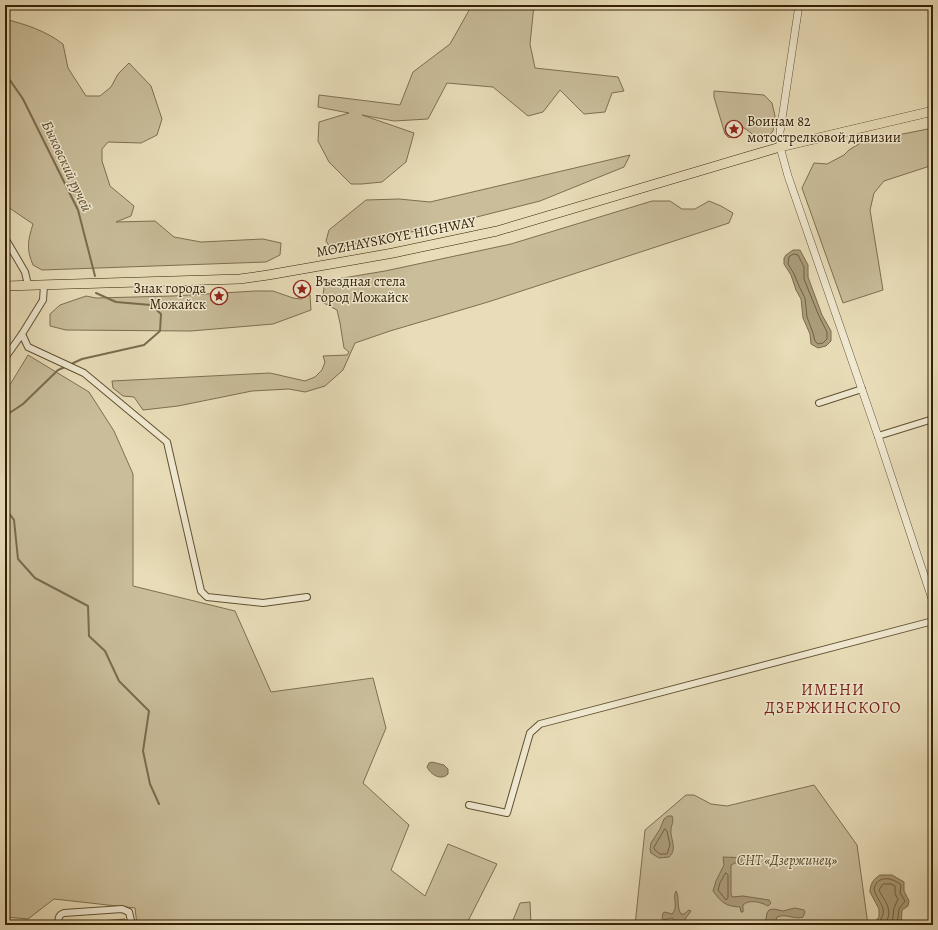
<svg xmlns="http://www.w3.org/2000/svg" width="938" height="930" font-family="Alegreya,serif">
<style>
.green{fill:#c9bd9a;stroke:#7e6f50}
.water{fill:#ab9d7b;stroke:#7b6b4c}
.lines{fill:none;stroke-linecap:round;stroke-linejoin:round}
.shore{stroke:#705f40;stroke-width:1}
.stream{stroke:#7b6b4c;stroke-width:2}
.minor-casing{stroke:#615032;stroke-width:8}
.tertiary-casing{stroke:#615032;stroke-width:8}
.primary-casing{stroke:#342105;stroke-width:10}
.minor{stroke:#f0e9d1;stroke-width:6}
.tertiary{stroke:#f0e9d1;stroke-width:7}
.primary{stroke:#e8ddb8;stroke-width:9}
.labels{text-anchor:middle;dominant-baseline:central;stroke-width:3;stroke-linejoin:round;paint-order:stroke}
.poi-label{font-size:14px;fill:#342105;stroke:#f0e9d1;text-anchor:start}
.street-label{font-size:14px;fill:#342105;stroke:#f0e9d1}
.park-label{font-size:14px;font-style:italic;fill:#59482a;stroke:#f0e9d1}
.water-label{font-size:15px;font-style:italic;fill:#5e4c2e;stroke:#f0e9d1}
.quarter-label{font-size:16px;letter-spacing:1px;fill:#7a1f14;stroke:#f0e9d1}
</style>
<rect width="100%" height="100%" fill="#e8ddb8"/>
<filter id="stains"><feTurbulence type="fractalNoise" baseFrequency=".005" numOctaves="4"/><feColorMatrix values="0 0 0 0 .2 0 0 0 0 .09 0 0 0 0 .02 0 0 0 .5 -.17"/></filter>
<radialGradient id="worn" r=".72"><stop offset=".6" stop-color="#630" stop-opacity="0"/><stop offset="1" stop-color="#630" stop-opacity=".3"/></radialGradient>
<path class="green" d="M 472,5 L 534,5 L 530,44 L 535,68 L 618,77 L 624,91 L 612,93 L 605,112 L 584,114 L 560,90 L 543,112 L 528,116 L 493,87 L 447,83 L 428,119 L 394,121 L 362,115 L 414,133 L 406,162 L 382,182 L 362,184 L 351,184 L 329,162 L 318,141 L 319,122 L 349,113 L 318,107 L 319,95 L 400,105 L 413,72 L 450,44 Z
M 5,19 C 27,25 44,30 63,44 L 68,68 L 86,96 L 100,96 L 111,87 L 118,74 L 129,63 L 151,86 L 162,119 L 157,135 L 141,143 L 108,142 L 102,149 L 102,161 L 110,186 L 134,206 L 131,216 L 116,222 L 155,221 L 174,237 L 201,242 L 263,239 L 281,243 L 280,255 L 266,262 L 42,270 L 33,265 C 26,249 28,240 33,224 L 5,205 Z
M 714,91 L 764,95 L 772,103 L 775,116 L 773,131 L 767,138 L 761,142 C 751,133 742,123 728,124 L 731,134 L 729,138 L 725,134 L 714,97 Z
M 933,128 L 933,165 L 884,181 L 874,193 L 870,210 L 883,290 L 843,303 L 802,188 L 814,163 L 827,164 L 844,155 L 849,150 L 862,142 Z
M 630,155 L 624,167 L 540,201 L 453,223 L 331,249 L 326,241 L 329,230 L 366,200 L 399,199 L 430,202 Z
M 652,201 L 670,201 L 682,209 L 695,209 L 709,201 L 721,206 L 733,213 L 729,223 L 488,302 L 390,331 L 355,343 L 343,370 L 325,386 L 305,392 L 289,389 L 252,391 L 178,406 L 143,410 L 134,397 L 123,396 L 113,388 L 112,381 L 270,373 L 305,381 L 315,377 L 322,370 L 325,362 L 323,356 L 347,355 L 349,352 L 344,348 L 340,323 L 337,310 L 322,302 L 325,281 L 385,271 L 511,244 Z
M 307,290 L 310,295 L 311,310 L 273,324 L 191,331 L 66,330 L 50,326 L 50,314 L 60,305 L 86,296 L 96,298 L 173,296 L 255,291 L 273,291 L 293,298 L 301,299 L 305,297 Z
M 28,355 L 89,392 L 114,431 L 133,474 L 133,586 L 235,611 L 271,692 L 373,678 L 386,728 L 363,783 L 409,825 L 391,870 L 425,896 L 448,844 L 497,864 L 466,925 L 137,925 L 135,908 L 54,899 L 28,919 L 5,917 L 5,393 Z
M 814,785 L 857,845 L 868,925 L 635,925 L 645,830 L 686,795 L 694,795 L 711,804 L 727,806 Z
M 530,902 L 531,925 L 511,925 L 520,903 Z
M 125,919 L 126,925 L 52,925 Z"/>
<path class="water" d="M 793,250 L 800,250 L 808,265 L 808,277 L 822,315 L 831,331 L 831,341 L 826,346 L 818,348 L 811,344 L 810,334 L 803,318 L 801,299 L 796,290 L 791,275 L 784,264 L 784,258 L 786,255 Z
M 432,762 L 444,765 L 448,769 L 448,774 C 441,781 431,775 427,767 L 429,763 Z
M 668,816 L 672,816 C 674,822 672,823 671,829 C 670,839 678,849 669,857 L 659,858 L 651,853 L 650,849 L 651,843 L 660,829 L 664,819 Z
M 723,857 L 751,858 L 754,860 L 752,863 L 735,863 L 731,865 L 731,894 L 732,897 L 743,896 L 769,900 L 771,903 L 768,906 C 761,902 749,899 743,905 L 743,912 L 741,912 L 740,907 C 725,906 722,903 713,891 L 716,881 L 724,865 Z
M 880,875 L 892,875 L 904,882 L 904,891 L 909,901 L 908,906 L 902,910 L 901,925 L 874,925 L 873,924 L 879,917 L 879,909 L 870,892 C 870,885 873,879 880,875 Z
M 676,891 C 680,898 676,906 681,914 L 684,914 L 689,910 L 691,911 L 685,919 L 685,925 L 679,925 L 676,921 L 672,918 L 664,920 L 662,919 L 663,913 L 665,912 L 672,914 C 679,907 672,898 676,891 Z
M 795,908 L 804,910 L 805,912 L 803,917 C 794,920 786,913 777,917 L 774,925 L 765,925 L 767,913 L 769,910 L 774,909 L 783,911 Z"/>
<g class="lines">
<path class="shore" d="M 794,254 L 798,255 L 804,267 L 804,279 L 819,316 L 827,332 L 827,339 L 823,343 L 818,344 L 815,341 L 813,333 L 807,317 L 805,298 L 800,288 L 794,274 L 788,264 L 789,257 Z
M 665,829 L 667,831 L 670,845 L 667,854 L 660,854 L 655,850 L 654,848 Z
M 726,873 L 728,875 L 728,898 L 726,900 L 718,890 L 720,883 Z
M 877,925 C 891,907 878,905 874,889 C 877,875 892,877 901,885 L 900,893 L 905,901 L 899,909 L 897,925
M 884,925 C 895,910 885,903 879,890 L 883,884 L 891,884 L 895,886 L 895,894 L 898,899 L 894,908 L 892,925"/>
<path class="stream" d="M 5,73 L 23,99 L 78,210 L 95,276
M 69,365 L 82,359 L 144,345 L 160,331 L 161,314 L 151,305 L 116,302 L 96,293
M 5,416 L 23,404 L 58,370 L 65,367
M 5,508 L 14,520 L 18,559 L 35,578 L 88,606 L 89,636 L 105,651 L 119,681 L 149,711 L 143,751 L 150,784 L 159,804"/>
<defs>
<path id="minor" d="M 5,238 L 25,272 L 28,285
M 22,334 L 28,347 L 84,373 L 167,442 L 201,591 L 207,597 L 263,603 L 307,597
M 5,358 L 22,334 L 43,300 L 44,285
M 819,403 L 862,389
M 878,436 L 933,419
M 469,805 L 507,813 L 530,733 L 540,724 L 933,621
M 59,925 C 58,919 58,915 64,913 L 122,909 L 129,912 L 132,925"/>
<path id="tertiary" d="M 799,5 L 780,132 L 780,147 L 788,176 L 878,436 L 933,602"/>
<path id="primary" d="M 5,286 L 240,279 L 268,275 L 393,253 L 497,231 L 780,147 L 933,111"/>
</defs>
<use href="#minor" class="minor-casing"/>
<use href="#tertiary" class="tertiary-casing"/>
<use href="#primary" class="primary-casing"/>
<use href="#minor" class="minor"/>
<use href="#tertiary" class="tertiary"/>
<use href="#primary" class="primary"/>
</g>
<defs>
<symbol id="sight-ring" viewBox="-11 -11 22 22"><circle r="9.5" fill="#f0e9d1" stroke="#8f2418" stroke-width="1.5"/><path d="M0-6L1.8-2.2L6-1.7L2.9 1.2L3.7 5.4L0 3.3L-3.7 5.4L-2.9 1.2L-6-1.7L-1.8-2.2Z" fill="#8f2418"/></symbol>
</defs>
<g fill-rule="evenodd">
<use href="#sight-ring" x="724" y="119" width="20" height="20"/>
<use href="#sight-ring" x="292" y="279" width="20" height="20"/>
<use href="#sight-ring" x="209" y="286" width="20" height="20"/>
</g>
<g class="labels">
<g class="poi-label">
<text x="747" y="121">Воинам 82<tspan x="747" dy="16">мотострелковой дивизии</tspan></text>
<text x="315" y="281">Въездная стела<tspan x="315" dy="16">город Можайск</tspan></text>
<text x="206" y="288" text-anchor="end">Знак города<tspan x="206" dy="16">Можайск</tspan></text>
</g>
<g class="street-label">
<text transform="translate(396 237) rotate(-11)">MOZHAYSKOYE HIGHWAY</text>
</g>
<g class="park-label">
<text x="787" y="860">СНТ «Дзержинец»</text>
</g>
<g class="water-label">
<text transform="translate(67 166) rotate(65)">Быковский ручей</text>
</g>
<g class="quarter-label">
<text x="833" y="690">ИМЕНИ<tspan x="833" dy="18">ДЗЕРЖИНСКОГО</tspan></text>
</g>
</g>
<rect width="938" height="930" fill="none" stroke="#e8ddb8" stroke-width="20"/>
<rect x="6" y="6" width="926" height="918" fill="none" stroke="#342105" stroke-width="2"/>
<rect x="10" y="10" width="918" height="910" fill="none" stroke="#342105"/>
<rect width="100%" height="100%" filter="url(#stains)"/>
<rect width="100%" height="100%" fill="url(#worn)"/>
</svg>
